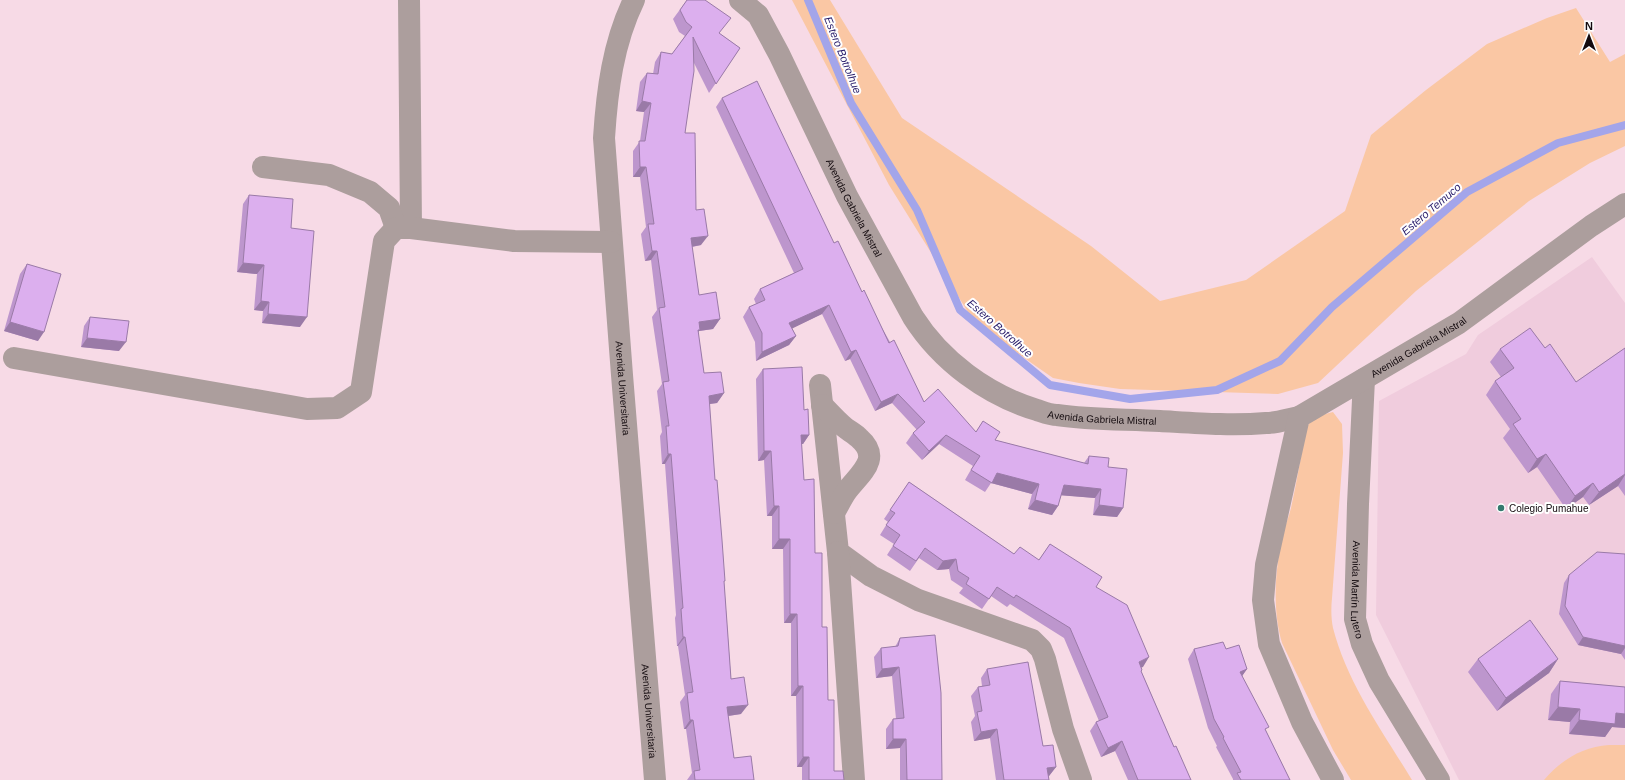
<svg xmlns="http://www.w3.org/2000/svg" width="1625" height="780" font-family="Helvetica,sans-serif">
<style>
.built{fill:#f0ccdd}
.green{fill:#fac7a4}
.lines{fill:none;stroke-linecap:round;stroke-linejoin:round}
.stream{stroke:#a3a5ea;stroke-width:8}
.minor{stroke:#ac9e9d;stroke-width:22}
.tertiary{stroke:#ac9e9d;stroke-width:22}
.wall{fill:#bd96cd}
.shaded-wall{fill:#9a7aa7}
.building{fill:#dcafee;stroke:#9a7aa7}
.poi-dot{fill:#34796e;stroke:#fff;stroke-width:1.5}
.labels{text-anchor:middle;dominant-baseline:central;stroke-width:4;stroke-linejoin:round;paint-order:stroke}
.street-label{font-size:10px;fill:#140b0f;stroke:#fff}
.poi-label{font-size:10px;fill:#140b0f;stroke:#fff;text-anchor:start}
.water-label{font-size:11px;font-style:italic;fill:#271b69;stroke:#fff}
</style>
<rect width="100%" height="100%" fill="#f7dae6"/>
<path class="built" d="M 1592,257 L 1625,303 L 1625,780 L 1459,780 L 1376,615 L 1379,401 L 1466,354 L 1478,335 Z"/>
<path class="green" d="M 792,0 L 830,0 L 902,118 L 1091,246 L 1160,301 L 1246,280 L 1345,211 L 1371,135 L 1426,90 L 1487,44 L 1547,18 L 1576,8 L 1610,62 L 1625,54 L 1625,146 L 1590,163 L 1529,201 L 1416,291 L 1318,383 L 1278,394 L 1120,389 L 1079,383 L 1053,378 L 1010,348 L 971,317 L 889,185 Z
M 1333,412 L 1342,424 L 1343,453 L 1332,598 C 1331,608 1331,618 1333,628 C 1347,683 1383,732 1412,780 L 1351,780 L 1333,750 L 1282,643 C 1272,609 1275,569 1283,534 C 1285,525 1289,517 1291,508 C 1297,481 1301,454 1307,427 C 1312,417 1322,415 1333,412 Z
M 1609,745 L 1625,745 L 1625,780 L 1544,780 C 1561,760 1582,747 1609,745 Z"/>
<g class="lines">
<path class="stream" d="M 808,0 L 851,103 L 917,210 L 960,310 L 1050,385 L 1130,399 L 1217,390 L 1280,361 L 1332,307 L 1467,192 L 1558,143 L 1625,125"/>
<g class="minor">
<path d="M 409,0 L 411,228"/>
<path id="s1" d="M 634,0 C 613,43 607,91 604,138 L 622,375 L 655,780"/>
<path id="s2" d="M 740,0 L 758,15 L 779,54 L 847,196 L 913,317 C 941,361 987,395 1037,410 C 1043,412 1050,415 1057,415 C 1091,420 1126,419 1160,421 C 1195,423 1231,426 1266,423 C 1277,423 1288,419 1299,417"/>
<path d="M 263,167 L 329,175 L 370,192 L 389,208 L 396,228"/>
<path d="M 14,358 L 307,409 L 337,408 L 361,392 L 384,241 L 396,228 L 411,228 L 514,241 L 611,242"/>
<path d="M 820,385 L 838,552 L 871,576 L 918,600 L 1032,640 L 1041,649 L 1045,659 L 1063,729 L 1081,780"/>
<path d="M 822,405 C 829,412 835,419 842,425 C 847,430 854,433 859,438 C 883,459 859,474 846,492 C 842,498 838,506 834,513"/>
<path d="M 838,552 L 854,780"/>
</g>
<g class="tertiary">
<path id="s3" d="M 1364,379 L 1358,504 L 1355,619 L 1362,644 L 1379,681 L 1439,780"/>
<path id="s4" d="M 1333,780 L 1302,722 L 1269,644 L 1263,600 L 1266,565 L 1299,417 L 1459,323 L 1591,226 L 1625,204"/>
</g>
</g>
<path class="wall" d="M 687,0 L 719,33 L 740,48 L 709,93 L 693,61 L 685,133 L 701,245 L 692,247 L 699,295 L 720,319 L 713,329 L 699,331 L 698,333 L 704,373 L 724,393 L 717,403 L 709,404 L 715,480 L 724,583 L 731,679 L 741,714 L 728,716 L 734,758 L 754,780 L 687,780 L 692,773 L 686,729 L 684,729 L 680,702 L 685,695 L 678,646 L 677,646 L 675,618 L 676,615 L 665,464 L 662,464 L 660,436 L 662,432 L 657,391 L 662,384 L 652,317 L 657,310 L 651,260 L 645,261 L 641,234 L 646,227 L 640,177 L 633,177 L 633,151 L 640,141 L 644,112 L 636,111 L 640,82 L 647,73 L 653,74 L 655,62 L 661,52 L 672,54 L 685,36 L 679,32 L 673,19 Z
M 722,98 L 834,243 L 924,402 L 976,432 L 983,421 L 995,440 L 1084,463 L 1089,456 L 1108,467 L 1123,508 L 1117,517 L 1093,515 L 1095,498 L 1061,495 L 1058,506 L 1052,515 L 1028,509 L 1032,494 L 991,483 L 985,492 L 965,480 L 973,466 L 939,444 L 922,460 L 906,443 L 913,433 L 917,430 L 892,403 L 875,411 L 850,359 L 845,361 L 822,314 L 792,328 L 796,336 L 789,345 L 756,361 L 755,342 L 743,317 L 749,307 L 756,304 L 754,299 L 760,289 L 794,273 L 716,107 Z
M 249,195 L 291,228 L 300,327 L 262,323 L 263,311 L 254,310 L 257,274 L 237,272 L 243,204 Z
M 27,264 L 38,341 L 4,331 L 20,274 Z
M 90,317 L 119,351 L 81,347 L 84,326 Z
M 1545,348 L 1576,382 L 1625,348 L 1625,496 L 1618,486 L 1589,505 L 1583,497 L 1566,509 L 1537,467 L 1528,473 L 1503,438 L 1510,429 L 1486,395 L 1495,381 L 1501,377 L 1490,362 L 1500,349 Z
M 763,369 L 804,410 L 809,435 L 803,444 L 801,444 L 804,480 L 815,553 L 822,627 L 828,700 L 834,771 L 844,780 L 802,780 L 802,767 L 797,767 L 796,696 L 791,696 L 791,623 L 784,623 L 783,549 L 772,549 L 772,516 L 767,516 L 764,460 L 758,461 L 756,379 Z
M 909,482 L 1014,554 L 1039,560 L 1050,544 L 1096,587 L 1143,667 L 1141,667 L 1141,671 L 1174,747 L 1191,780 L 1128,780 L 1115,751 L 1101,757 L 1090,731 L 1096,722 L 1099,721 L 1064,638 L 1010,604 L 1007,607 L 991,596 L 982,609 L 959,593 L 963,588 L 951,580 L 949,569 L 937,570 L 919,558 L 910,571 L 887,555 L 894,544 L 880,535 L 888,522 L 884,519 Z
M 1625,554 L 1625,660 L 1621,654 L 1578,645 L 1559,614 L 1564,583 L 1569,575 Z
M 900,638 L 942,780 L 900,780 L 900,748 L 886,749 L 886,729 L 893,719 L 896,719 L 892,676 L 876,678 L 874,657 L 881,648 L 895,647 Z
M 1194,649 L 1226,649 L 1247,669 L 1242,676 L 1266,731 L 1290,780 L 1233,780 L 1233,779 L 1216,747 L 1217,746 L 1208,728 L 1188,659 Z
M 1478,659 L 1558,659 L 1549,673 L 1497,711 L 1468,672 Z
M 987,669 L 1043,746 L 1056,767 L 1049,776 L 1048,776 L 1049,780 L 996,780 L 990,738 L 974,741 L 971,722 L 975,716 L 971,696 L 978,687 L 982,686 L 981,678 Z
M 1560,681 L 1625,687 L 1625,728 L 1612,727 L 1605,737 L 1569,734 L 1570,722 L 1548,720 L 1551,694 Z"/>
<path class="shaded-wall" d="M 642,101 L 651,103 L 644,112 L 636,111 Z
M 640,167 L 646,167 L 640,177 L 633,177 Z
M 708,236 L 701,245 L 685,248 L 691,238 Z
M 652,251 L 657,251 L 651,260 L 645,261 Z
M 243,263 L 264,265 L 257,274 L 237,272 Z
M 261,301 L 269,302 L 263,311 L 254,310 Z
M 829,305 L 822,314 L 783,333 L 789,323 Z
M 268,314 L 307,317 L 300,327 L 262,323 Z
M 720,319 L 713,329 L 699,331 L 693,339 L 699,322 Z
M 10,322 L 44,332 L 38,341 L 4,331 Z
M 796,336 L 789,345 L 756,361 L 762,352 Z
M 87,338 L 126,342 L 119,351 L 81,347 Z
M 856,350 L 850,359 L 845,361 L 851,352 Z
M 724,393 L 717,403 L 702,405 L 709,396 Z
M 898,394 L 892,403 L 875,411 L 881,402 Z
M 801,435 L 809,435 L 803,444 L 794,444 Z
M 946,435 L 939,444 L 922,460 L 929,451 Z
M 764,451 L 771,451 L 764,460 L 758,461 Z
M 668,454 L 671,454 L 665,464 L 662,464 Z
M 1546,454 L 1537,467 L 1528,473 L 1537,459 Z
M 997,473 L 1039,484 L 1032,494 L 991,483 Z
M 1625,474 L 1625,475 L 1618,486 L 1589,505 L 1599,492 Z
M 1593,483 L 1583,497 L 1566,509 L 1575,496 Z
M 1064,485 L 1101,489 L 1095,498 L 1057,495 Z
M 1035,500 L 1058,506 L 1052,515 L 1028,509 Z
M 1099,505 L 1123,508 L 1117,517 L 1093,515 Z
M 774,506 L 779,506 L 772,516 L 767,516 Z
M 779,539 L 790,539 L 783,549 L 772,549 Z
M 956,559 L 949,569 L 937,570 L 943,561 Z
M 790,614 L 797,614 L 791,623 L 784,623 Z
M 683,637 L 685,637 L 678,646 L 677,646 Z
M 1583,637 L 1625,646 L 1625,648 L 1621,654 L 1578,645 Z
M 1149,657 L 1143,667 L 1132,671 L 1139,662 Z
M 1558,659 L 1549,673 L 1497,711 L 1506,698 Z
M 899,667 L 892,676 L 876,678 L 882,669 Z
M 1247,669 L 1240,679 L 1240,672 Z
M 798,686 L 803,686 L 796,696 L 791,696 Z
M 748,705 L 741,714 L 721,717 L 727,707 Z
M 1558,707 L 1580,709 L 1570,722 L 1548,720 Z
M 1616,713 L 1625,714 L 1625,728 L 1612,727 L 1605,737 L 1569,734 L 1579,720 Z
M 690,720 L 693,720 L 686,729 L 684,729 Z
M 997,729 L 990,738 L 974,741 L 981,732 Z
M 893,739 L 906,739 L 900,748 L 886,749 Z
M 1122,741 L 1115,751 L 1101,757 L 1108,748 Z
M 803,757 L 809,757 L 802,767 L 797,767 Z
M 1056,767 L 1049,776 L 1041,778 L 1047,768 Z"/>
<path class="building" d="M 687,0 L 705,0 L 731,18 L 719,33 L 740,48 L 716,84 L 693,37 L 694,71 L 685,133 L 695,133 L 696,210 L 704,209 L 708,236 L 691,238 L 699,295 L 716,292 L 720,319 L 699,322 L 700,330 L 698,330 L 704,373 L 721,372 L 724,393 L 709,396 L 715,480 L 717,480 L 722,540 L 725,581 L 724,581 L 731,679 L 744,677 L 748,705 L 727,707 L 734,758 L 751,756 L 754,780 L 695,780 L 694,771 L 700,770 L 693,720 L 690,720 L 687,693 L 693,692 L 685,637 L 683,637 L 681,609 L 683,608 L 671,454 L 668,454 L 666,426 L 669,426 L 663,382 L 669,381 L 659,308 L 665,307 L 657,251 L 652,251 L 648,224 L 654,224 L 646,167 L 640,167 L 639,141 L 645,141 L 651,103 L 642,101 L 647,73 L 658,74 L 661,52 L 672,54 L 692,27 L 686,22 L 680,10 Z
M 757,81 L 834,243 L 838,241 L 862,292 L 864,290 L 889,343 L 894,340 L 924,402 L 938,389 L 976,432 L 983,421 L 1000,432 L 995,440 L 1088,464 L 1089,456 L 1109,458 L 1108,467 L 1127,469 L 1123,508 L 1099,505 L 1101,489 L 1064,485 L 1058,506 L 1035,500 L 1039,484 L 997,473 L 992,483 L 971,470 L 980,456 L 946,435 L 929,451 L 913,433 L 925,422 L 898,394 L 881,402 L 856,350 L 851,352 L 829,305 L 789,323 L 796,336 L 762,352 L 762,333 L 749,307 L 765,300 L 760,289 L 803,269 L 722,98 Z
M 249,195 L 293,199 L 291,228 L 314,231 L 307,317 L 268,314 L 269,302 L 261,301 L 264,265 L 243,263 Z
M 27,264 L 61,274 L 44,332 L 10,322 Z
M 90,317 L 129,321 L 126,342 L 87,338 Z
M 1530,328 L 1545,348 L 1550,344 L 1576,382 L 1625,348 L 1625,474 L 1599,492 L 1593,483 L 1575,496 L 1546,454 L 1537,459 L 1513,424 L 1521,419 L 1495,381 L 1514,368 L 1500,349 Z
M 802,367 L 804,410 L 808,409 L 809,435 L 801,435 L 804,480 L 814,479 L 815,553 L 822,553 L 822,627 L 827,627 L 828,700 L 834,700 L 834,771 L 843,771 L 844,780 L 809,780 L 809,757 L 803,757 L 803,686 L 798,686 L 797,614 L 790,614 L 790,539 L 779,539 L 779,506 L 774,506 L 771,451 L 764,451 L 763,369 Z
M 909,482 L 1014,554 L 1020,547 L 1039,560 L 1050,544 L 1102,577 L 1096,587 L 1127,605 L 1149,657 L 1139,662 L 1142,670 L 1141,671 L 1174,747 L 1176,746 L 1191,780 L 1138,780 L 1122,741 L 1108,748 L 1096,722 L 1108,717 L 1070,628 L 1016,595 L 1014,598 L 997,587 L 989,599 L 966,584 L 969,578 L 958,571 L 956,559 L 943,561 L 925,548 L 916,561 L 893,546 L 900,535 L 886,525 L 895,513 L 890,510 Z
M 1597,552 L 1625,554 L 1625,646 L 1583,637 L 1565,606 L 1569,575 Z
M 1530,620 L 1558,659 L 1506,698 L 1478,659 Z
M 935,635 L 941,693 L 942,780 L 907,780 L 906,739 L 893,739 L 893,719 L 904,718 L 899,667 L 882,669 L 881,648 L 898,646 L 900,638 Z
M 1223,642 L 1226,649 L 1239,645 L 1247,669 L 1240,672 L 1269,727 L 1265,729 L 1290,780 L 1241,780 L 1237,773 L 1241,772 L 1223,738 L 1224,737 L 1214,719 L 1194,649 Z
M 1028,662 L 1043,746 L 1053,745 L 1056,767 L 1047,768 L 1049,780 L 1004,780 L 997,729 L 981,732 L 977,712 L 982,711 L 978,687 L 990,685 L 987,669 Z
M 1560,681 L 1625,687 L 1625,714 L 1616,713 L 1615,724 L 1579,720 L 1580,709 L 1558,707 Z"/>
<circle class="poi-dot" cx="1501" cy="508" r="4"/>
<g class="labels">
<g class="street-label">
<text stroke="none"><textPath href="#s2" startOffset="239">Avenida Gabriela Mistral</textPath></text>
<text stroke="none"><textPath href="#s4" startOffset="520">Avenida Gabriela Mistral</textPath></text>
<text stroke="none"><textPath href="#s1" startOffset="393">Avenida Universitaria</textPath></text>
<text stroke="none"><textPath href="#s2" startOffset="587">Avenida Gabriela Mistral</textPath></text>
<text stroke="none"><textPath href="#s3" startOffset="211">Avenida Martín Lutero</textPath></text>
<text stroke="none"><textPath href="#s1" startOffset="717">Avenida Universitaria</textPath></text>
</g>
<g class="poi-label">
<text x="1509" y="508">Colegio Pumahue</text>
</g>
<g class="water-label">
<text transform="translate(843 55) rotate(68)">Estero Botrolhue</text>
<text transform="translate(1431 209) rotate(-40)">Estero Temuco</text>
<text transform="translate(1000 328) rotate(41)">Estero Botrolhue</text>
</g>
</g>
<g transform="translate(1589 36)" stroke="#ffffff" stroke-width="3" paint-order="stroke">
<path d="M0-3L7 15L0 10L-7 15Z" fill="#140b0f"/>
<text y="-6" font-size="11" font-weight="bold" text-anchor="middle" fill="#140b0f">N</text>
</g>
</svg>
